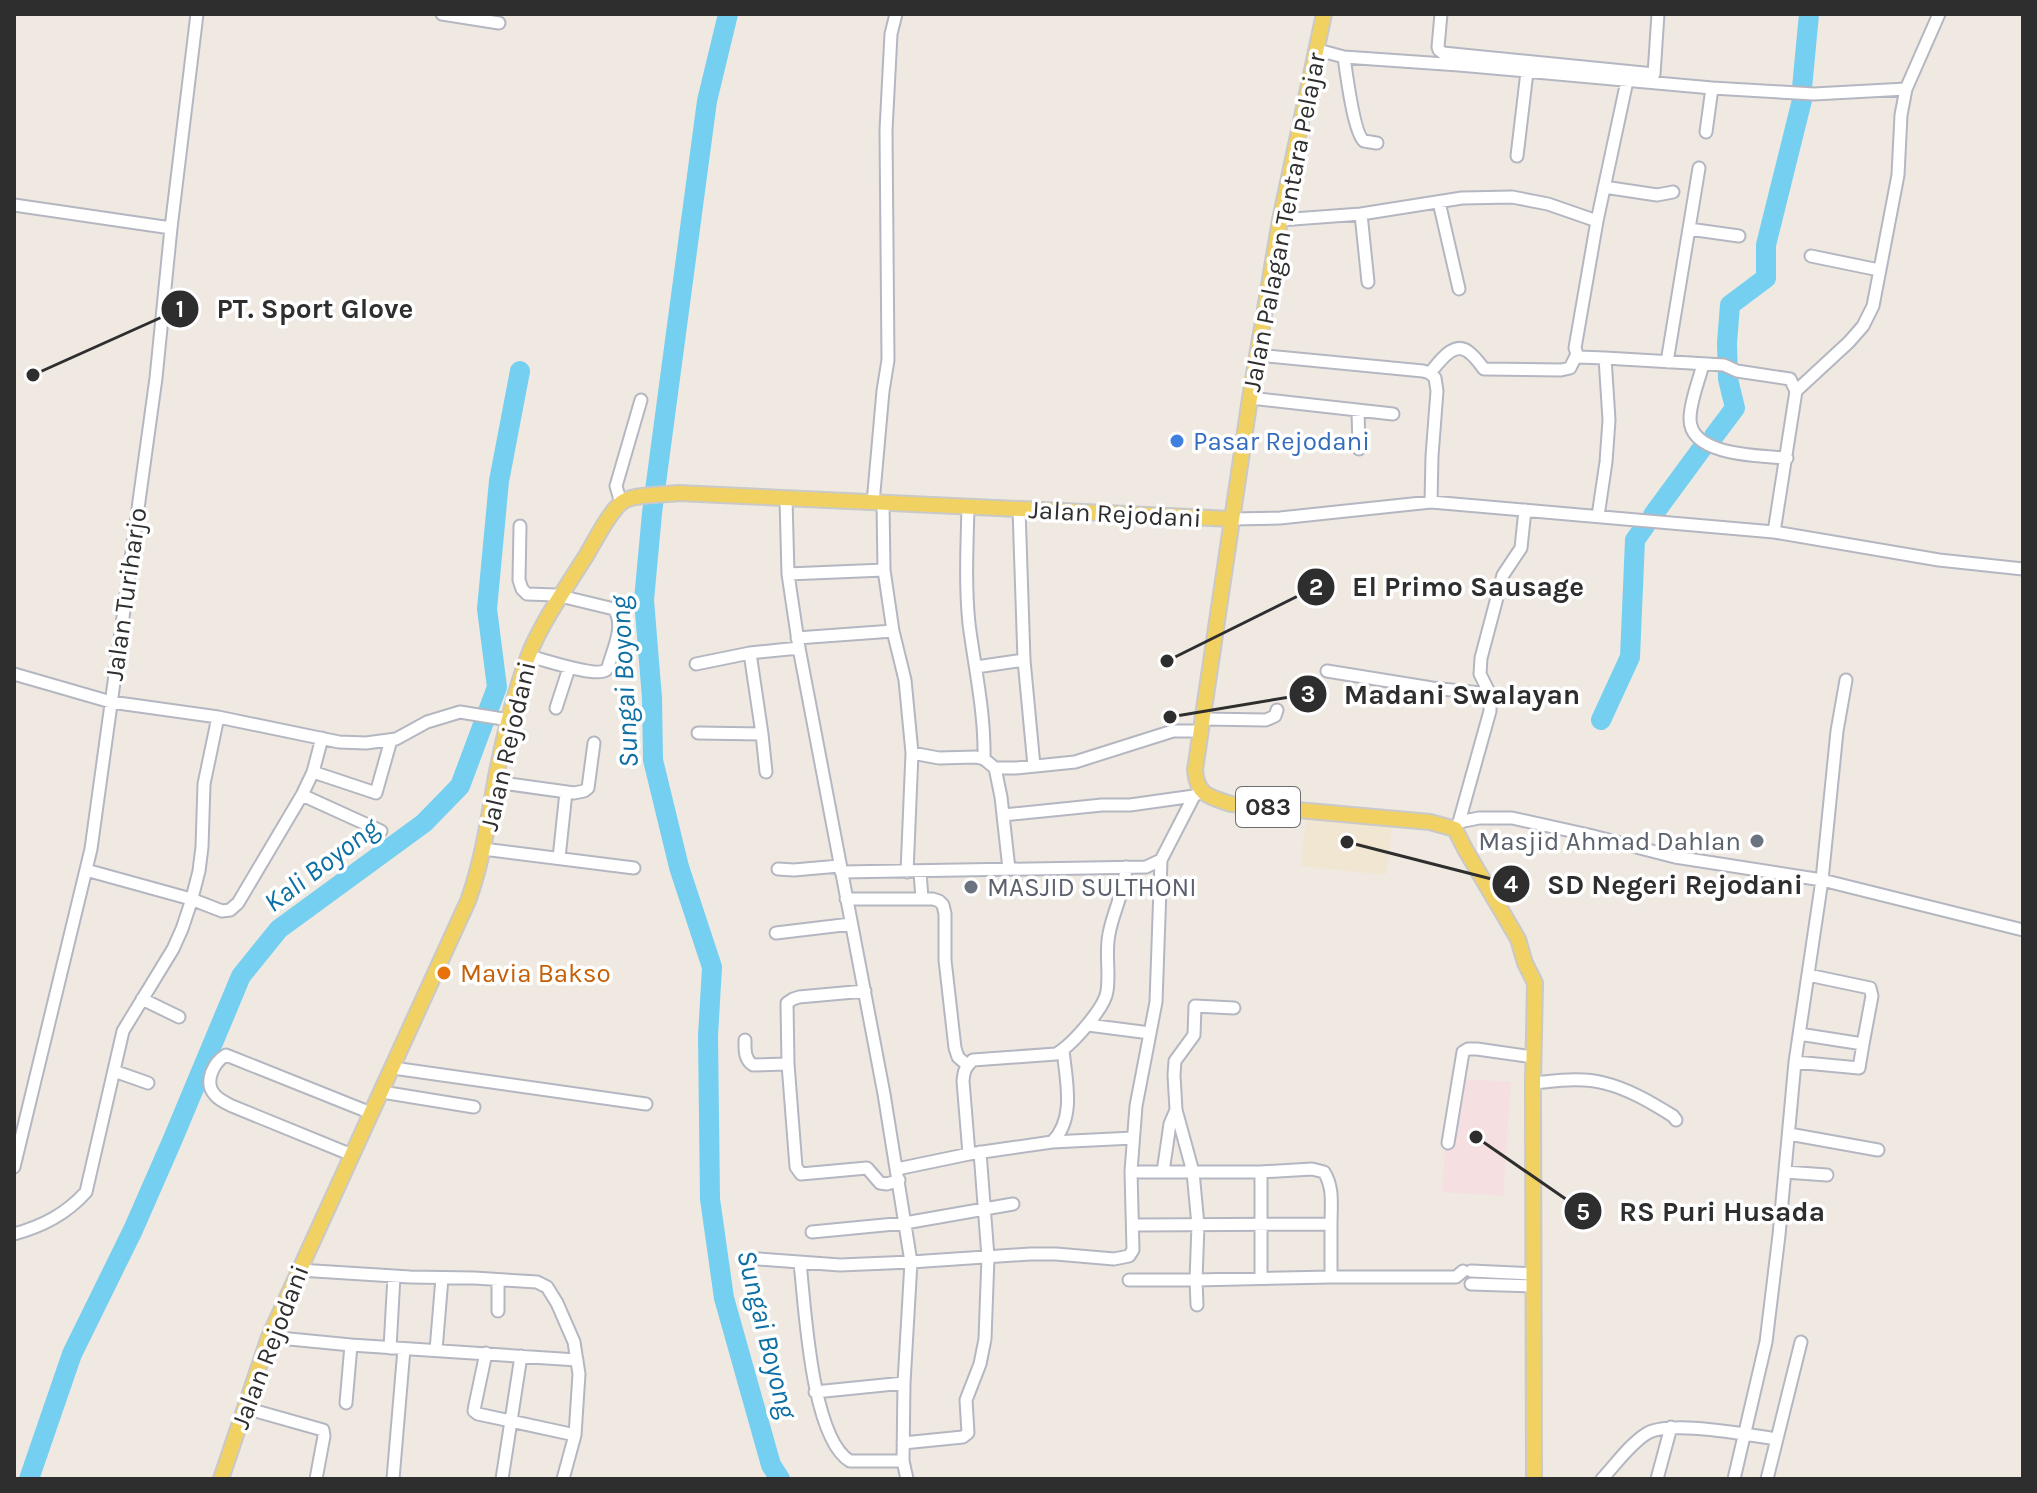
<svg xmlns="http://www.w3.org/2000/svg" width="2037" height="1493" font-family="Karla,sans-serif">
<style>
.education{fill:#f0e6d1}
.medical{fill:#f5dfe0}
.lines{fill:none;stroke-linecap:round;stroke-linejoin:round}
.river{stroke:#75cff0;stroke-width:20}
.minor-casing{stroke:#b4b7c1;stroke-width:15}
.major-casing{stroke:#c9c9c9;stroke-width:18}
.minor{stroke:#fff;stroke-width:11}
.major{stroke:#f2d163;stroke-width:14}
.shop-dot{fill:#3f7fe0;stroke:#fff;stroke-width:3}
.worship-dot{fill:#6b7280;stroke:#fff;stroke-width:3}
.food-dot{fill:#e8710a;stroke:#fff;stroke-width:3}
.labels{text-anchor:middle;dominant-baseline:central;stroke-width:7;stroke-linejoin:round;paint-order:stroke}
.shield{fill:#fff;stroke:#6d6d6d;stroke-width:2}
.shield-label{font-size:24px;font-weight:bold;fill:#2e2e2e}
.street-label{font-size:26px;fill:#2e2e2e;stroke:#fff}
.shop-label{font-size:26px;fill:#366cbe;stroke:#fff;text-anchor:start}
.worship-label{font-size:26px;fill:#5b616d;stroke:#fff;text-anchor:end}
.food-label{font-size:26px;fill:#c56008;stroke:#fff;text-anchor:start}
.water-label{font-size:28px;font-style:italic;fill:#0d6fa3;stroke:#fff}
.leader{fill:none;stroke:#2e2e2e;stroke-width:3}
.callout-dot{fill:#2e2e2e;stroke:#fff;stroke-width:3}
.mark-label{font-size:24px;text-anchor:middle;font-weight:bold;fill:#fff}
.callout-label{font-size:28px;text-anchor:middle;font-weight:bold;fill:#2e2e2e;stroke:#fff;stroke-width:7;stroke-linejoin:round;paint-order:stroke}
</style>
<rect width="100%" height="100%" fill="#efe9e1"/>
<path class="education" d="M 1307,811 L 1393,818 L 1386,875 L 1301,866 Z"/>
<path class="medical" d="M 1450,1078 L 1511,1082 L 1503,1196 L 1442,1192 Z"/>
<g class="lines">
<path class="river" d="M 728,14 L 707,101 L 652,513 L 644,600 L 652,698 L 653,760 L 679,867 L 712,967 L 708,1036 L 710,1199 L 724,1298 L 771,1465 L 780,1479
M 1802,88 L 1809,14
M 1714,436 L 1735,408 L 1728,379 L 1727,343 L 1730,305 L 1766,278 L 1766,245 L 1802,100
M 1653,515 L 1703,447
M 1601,720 L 1630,657 L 1635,540 L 1645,526
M 29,1479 L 72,1354 L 133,1230 L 172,1141 L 241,976 L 279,929 L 424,823 L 460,786 L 497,687 L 487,609 L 499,481 L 520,371"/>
<defs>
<path id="minor" d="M 442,14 L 499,23
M 1441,14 L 1438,47 L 1439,50 L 1443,53 L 1654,74 L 1658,14
M 1318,50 L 1344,57 L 1459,65 L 1712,88 L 1814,94 L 1906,89
M 1344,57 C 1346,71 1354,134 1364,141 C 1365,141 1375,143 1377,143
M 1706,132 L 1712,88
M 1517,156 L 1527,72
M 1604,187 L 1657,195 L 1673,192
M 1439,202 L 1459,289
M 14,205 L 171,228
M 1361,214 L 1368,282
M 1280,220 L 1361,214 L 1462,198 L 1512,197 L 1548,204 L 1597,221
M 1689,229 L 1739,236
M 1811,256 L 1879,270
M 1258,355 L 1423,371 L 1430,373 L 1435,378 L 1437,391 L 1432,456 L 1431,502
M 1605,358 L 1724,365 L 1737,371 L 1790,379 L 1796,391 L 1774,532
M 1667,362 L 1699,168
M 1703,364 C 1699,381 1690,401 1690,419 C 1690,456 1760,456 1787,458
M 1430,373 C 1440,361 1455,338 1471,354 C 1476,358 1480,364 1484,369 L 1561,370 L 1570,368 L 1577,354
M 1796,391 L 1849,342 L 1863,326 L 1873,306 L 1898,175 L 1901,115 L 1906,89 L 1939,14
M 1250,398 L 1393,414
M 1358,411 L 1359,449
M 786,499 L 788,574 L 799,648 L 884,1094 L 911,1262 L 1030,1254 L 1056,1254 L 1114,1259 L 1129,1256 L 1133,1250 L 1131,1171 L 1136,1106 L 1156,1002 L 1161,860
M 621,503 L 616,486 L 641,400
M 873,503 L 883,391 L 888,360 L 886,130 L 891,34 L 896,14
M 883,503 L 884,570 L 893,631 L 905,680 L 912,753 L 939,758 L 976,757 L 984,759 L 995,768 L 1016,768 L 1075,762 L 1173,731 L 1202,731
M 968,507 C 967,546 965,585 969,624 C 975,670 985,713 984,759
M 1019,509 L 1024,660 L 1034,766
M 1598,516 L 1606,462 L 1609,420 L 1605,358 L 1578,357 L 1575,348 L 1597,221 L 1627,81
M 1232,519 L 1280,518 L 1431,502 L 1774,532 L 1939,560 L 2023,569
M 520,526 L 519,580 L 522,589 L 527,594 L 556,595 L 614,609 C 625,625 614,647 609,664 C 608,666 608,669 606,670 C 595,678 543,659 528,656
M 788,574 L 884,570
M 797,638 L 893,631
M 750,653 L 762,734 L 766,772
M 696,664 L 750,653 L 799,648
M 976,667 L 1024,660
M 1327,671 L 1432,688 L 1490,694
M 14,674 L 111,702 L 218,717 L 339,742 L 366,743 L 396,739 L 427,722 L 460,712 L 509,720
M 556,708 L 569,668
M 1203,719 L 1266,720 L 1275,716 L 1277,710
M 698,733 L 762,734
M 995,768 L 1001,797 L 1009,869
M 313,772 L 376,793 L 391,740
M 495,782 L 574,793 L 584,791 L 588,788 L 594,743
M 302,795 L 381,831
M 1003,815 L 1102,805 L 1130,805 L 1194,796
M 1459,822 L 1490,711 L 1490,694 L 1480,674 L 1481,658 L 1503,575 L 1521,548 L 1525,510
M 1455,829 L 1459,822 L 1479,818 L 1512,818 L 1589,835 L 1675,857 L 1822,880 L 2023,930
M 483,849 L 634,868
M 559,858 L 566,792
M 778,869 L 794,870 L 839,866
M 86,870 L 191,899 L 222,911 L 230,910 L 238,903 L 302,795 L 313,772 L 322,738
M 841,872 L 1146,867 L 1161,860 L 1194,796 L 1201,791
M 907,872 L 912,753
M 920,872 L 922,899
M 846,899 L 933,899 L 939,901 L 943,905 L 945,914 L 945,960 L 955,1048 L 958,1057 L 967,1065
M 776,933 L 851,924
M 865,991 L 799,997 L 793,999 L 787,1003 L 788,1064 L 796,1167 L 801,1174 L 867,1168 L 880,1183 L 887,1184 L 899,1180
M 142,999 L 179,1017
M 1088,1025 L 1150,1033
M 1799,1034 L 1863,1044 L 1872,996 L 1870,988 L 1808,975
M 745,1040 C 745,1049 744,1059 753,1065 L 788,1064
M 1795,1062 L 1859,1068 L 1863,1044
M 393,1068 L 646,1104
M 114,1071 L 148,1083
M 1533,1083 C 1556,1081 1581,1077 1604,1083 C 1629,1089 1652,1103 1673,1116 L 1676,1120
M 382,1092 L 474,1107
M 1789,1134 L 1878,1150
M 1052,1142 C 1076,1119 1066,1080 1063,1050
M 1448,1143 L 1463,1052 L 1468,1049 L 1477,1049 L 1533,1057
M 969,1154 L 963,1081 C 964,1071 965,1067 973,1060 L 1056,1054 C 1071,1046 1105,1008 1107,991 C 1110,972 1105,953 1109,934 C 1113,911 1125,891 1126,867
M 352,1155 L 232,1106 C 226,1103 219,1100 215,1095 C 203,1082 214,1062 226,1055 L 371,1113
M 14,1167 L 91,849 L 156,378 L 171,228 L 197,14
M 897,1169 L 969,1154 L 1052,1142 L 1133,1138
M 1139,1172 L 1193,1172 L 1176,1110 L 1174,1075 L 1175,1061 L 1194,1035 L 1195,1006 L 1234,1008
M 1163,1172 L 1170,1124 L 1176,1110
M 1261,1172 L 1261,1278
M 1785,1172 L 1827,1175
M 1138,1225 L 1331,1224 L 1331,1277 L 1196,1280 L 1198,1225 L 1193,1172 L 1261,1172 L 1312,1169 L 1324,1172 C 1334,1188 1331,1205 1331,1224
M 812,1232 L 905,1223 L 1013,1204
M 14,1234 C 43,1226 66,1214 86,1192 L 123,1031 L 173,949 L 182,929 L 191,902 L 199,871 L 202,847 L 204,784 L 218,717
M 759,1259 L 840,1265 L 911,1262 L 904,1383 L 903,1461 L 907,1479
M 800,1263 C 805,1306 811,1438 850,1461 L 903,1461
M 299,1270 L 410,1277 L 474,1278 L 537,1282 L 547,1287 L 557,1303 L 574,1342 L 579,1374 L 575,1435 L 563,1479
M 1471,1271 L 1534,1274
M 1331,1277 L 1456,1277 L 1463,1271
M 498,1280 L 498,1311
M 1129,1280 L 1196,1280 L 1197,1305
M 1471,1284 L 1534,1286
M 269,1337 L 351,1345 L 577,1360
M 390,1348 L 394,1276
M 436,1350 L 442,1278
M 486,1353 L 475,1405 L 474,1411 L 478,1414 L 575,1435
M 815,1392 L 904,1383
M 346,1403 L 351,1345
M 245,1408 L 323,1430 L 324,1436 L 316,1479
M 903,1443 L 963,1437 L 968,1433 L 966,1400 L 980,1364 L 985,1339 L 988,1257 L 980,1152
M 393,1479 L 404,1349
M 502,1479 L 521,1356
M 1602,1479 C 1616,1464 1629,1445 1646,1434 C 1668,1419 1749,1435 1777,1439
M 1657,1479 L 1671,1427
M 1734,1479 L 1766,1342 L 1779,1235 L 1795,1062 L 1822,880 L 1837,731 L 1846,680
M 1767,1479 L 1801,1342"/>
<path id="major" d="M 1324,14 L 1280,220 L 1250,398 L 1195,770 C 1197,796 1210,797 1231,804 L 1430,822 L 1455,829 L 1465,849 L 1518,939 L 1525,963 L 1535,983 L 1533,1083 L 1534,1479
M 221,1479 L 269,1337 L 468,901 C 482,863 488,822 495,782 C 503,740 513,697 528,657 C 540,625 567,586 586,556 C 594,543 611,508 624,501 C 635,494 664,495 678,493 L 1232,519"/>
</defs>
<use href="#minor" class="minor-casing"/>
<use href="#major" class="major-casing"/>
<use href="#minor" class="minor"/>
<use href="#major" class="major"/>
</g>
<circle class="shop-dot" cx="1177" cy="441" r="8"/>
<g class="worship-dot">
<circle cx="1757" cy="841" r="8"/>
<circle cx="971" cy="887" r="8"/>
</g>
<circle class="food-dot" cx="444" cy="973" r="8"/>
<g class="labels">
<rect class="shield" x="1236" y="787" width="64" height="40" rx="6"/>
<g class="shield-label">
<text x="1268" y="807">083</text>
</g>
<g class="street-label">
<text transform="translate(1284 222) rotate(-79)">Jalan Palagan Tentara Pelajar</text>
<text transform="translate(1115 514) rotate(3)">Jalan Rejodani</text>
<text transform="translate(126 594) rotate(-82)">Jalan Turiharjo</text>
<text transform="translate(508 746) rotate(-77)">Jalan Rejodani</text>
<text transform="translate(270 1347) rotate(-69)">Jalan Rejodani</text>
</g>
<g class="shop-label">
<text x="1193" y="441">Pasar Rejodani</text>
</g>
<g class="worship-label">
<text x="1741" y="841">Masjid Ahmad Dahlan</text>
<text x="987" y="887" text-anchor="start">MASJID SULTHONI</text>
</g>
<g class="food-label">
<text x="460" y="973">Mavia Bakso</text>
</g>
<g class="water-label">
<text transform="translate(624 682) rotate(-93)">Sungai Boyong</text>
<text transform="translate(321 865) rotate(-37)">Kali Boyong</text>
<text transform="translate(767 1334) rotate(76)">Sungai Boyong</text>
</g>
</g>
<path class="leader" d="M33 375L180 309M1167 661L1316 587M1170 717L1308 694M1347 842L1511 884M1476 1137L1583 1211"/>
<g class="callout-dot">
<circle cx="33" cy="375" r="8"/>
<circle cx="1167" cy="661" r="8"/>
<circle cx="1170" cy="717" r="8"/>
<circle cx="1347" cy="842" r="8"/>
<circle cx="1476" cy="1137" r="8"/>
<circle cx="180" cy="309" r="20"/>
<circle cx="1316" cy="587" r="20"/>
<circle cx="1308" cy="694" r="20"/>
<circle cx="1511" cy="884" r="20"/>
<circle cx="1583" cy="1211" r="20"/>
</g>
<g class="mark-label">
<text x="180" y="317">1</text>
<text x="1316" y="595">2</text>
<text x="1308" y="702">3</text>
<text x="1511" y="892">4</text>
<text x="1583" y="1220">5</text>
</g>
<g class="callout-label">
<text x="315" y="318">PT. Sport Glove</text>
<text x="1468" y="596">El Primo Sausage</text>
<text x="1462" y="704">Madani Swalayan</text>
<text x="1675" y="894">SD Negeri Rejodani</text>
<text x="1722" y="1221">RS Puri Husada</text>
</g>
<rect width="2037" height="1493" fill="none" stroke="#2e2e2e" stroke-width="32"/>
</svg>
